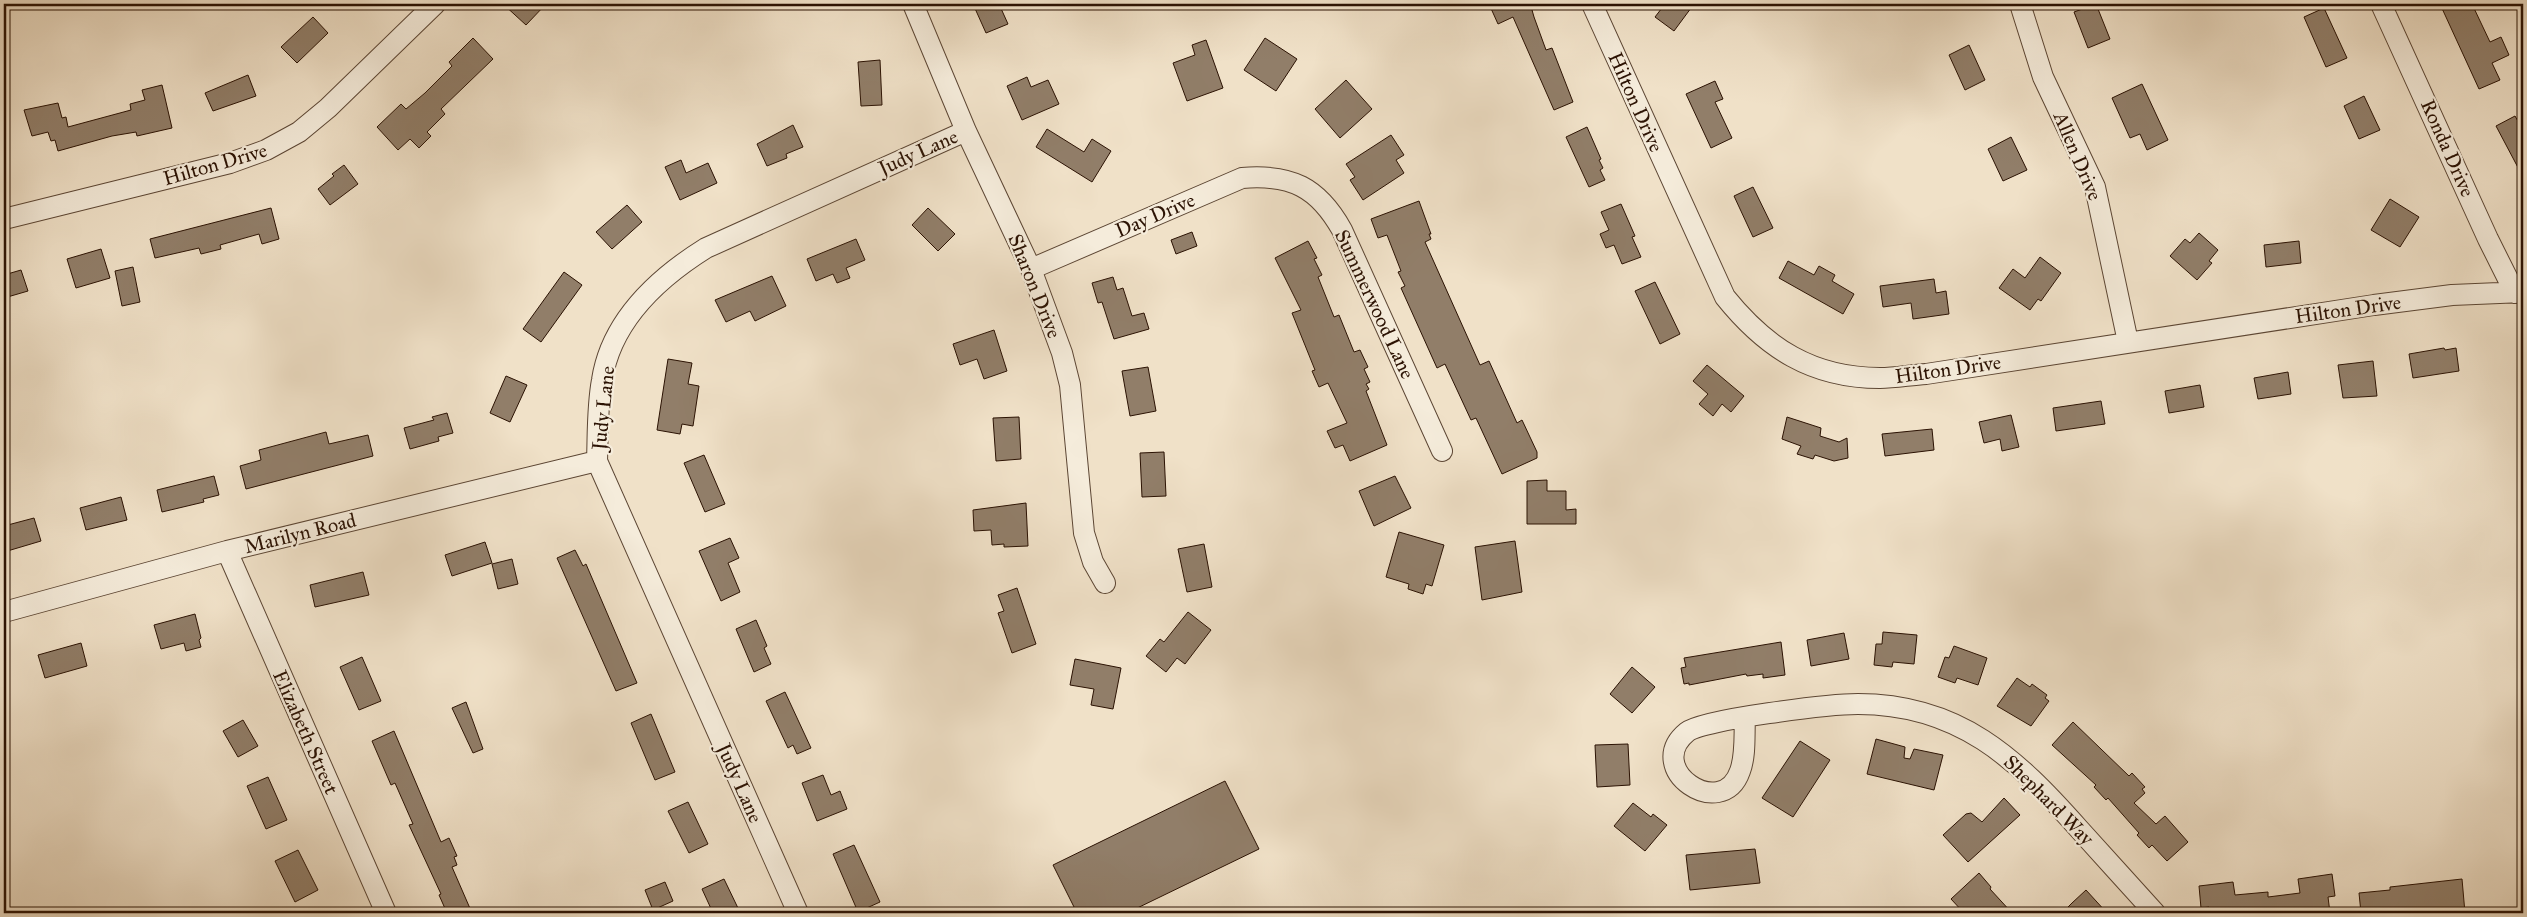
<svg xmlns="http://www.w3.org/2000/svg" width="2527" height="917" font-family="'IM FELL Great Primer',serif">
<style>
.building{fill:#917e69;stroke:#2b1203}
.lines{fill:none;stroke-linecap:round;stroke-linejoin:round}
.street-casing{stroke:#5c4634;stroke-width:22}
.street{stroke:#f5ecdb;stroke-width:20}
.labels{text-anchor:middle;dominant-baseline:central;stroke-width:4.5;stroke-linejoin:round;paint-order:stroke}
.street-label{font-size:20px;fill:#2b1203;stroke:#f5ecdb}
</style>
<rect width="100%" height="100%" fill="#f0e1c8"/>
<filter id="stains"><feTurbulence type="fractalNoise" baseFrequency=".004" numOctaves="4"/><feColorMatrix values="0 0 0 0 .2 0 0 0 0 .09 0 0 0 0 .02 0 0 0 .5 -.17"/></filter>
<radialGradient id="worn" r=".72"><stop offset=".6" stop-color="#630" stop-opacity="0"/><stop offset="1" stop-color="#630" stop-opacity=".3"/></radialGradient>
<path class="building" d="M 503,4 L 546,4 L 526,25 Z
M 973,4 L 999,4 L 1008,24 L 986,33 Z
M 1489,4 L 1545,4 L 1532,10 L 1534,17 L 1546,50 L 1552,48 L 1573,102 L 1554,110 L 1513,17 L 1498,24 Z
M 1665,4 L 1694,4 L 1674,31 L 1655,17 Z
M 2096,4 L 2110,39 L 2088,48 L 2074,12 Z
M 2440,4 L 2472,4 L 2490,42 L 2501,37 L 2509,55 L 2492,63 L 2500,80 L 2479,89 Z
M 2324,8 L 2347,58 L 2326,67 L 2304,17 Z
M 313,17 L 328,33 L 297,63 L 281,47 Z
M 473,38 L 493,59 L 441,109 L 445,114 L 427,132 L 431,136 L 419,148 L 410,139 L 398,150 L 377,127 L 401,104 L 406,109 L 425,93 L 452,66 L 449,62 Z
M 1265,38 L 1297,59 L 1276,91 L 1244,70 Z
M 1206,40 L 1223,88 L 1187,101 L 1173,63 L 1195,55 L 1192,45 Z
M 1969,45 L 1985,80 L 1965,90 L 1949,55 Z
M 880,60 L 882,105 L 861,106 L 858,62 Z
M 248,75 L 256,96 L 213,111 L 205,93 Z
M 1027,77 L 1031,87 L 1048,80 L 1059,104 L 1022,120 L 1007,86 Z
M 1346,80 L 1372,109 L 1340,138 L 1315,109 Z
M 1715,81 L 1723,99 L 1715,102 L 1732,138 L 1711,148 L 1686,94 Z
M 2142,84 L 2168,140 L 2147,150 L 2140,134 L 2130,138 L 2112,98 Z
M 162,85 L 172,128 L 137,136 L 136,132 L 112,136 L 58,151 L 55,140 L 51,141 L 48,132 L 32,136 L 24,110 L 58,103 L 62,118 L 66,117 L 68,127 L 131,110 L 130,104 L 145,100 L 142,90 Z
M 2364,96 L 2380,130 L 2359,139 L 2344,106 Z
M 2515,116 L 2523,130 L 2523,177 L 2496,126 Z
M 793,125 L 803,147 L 786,154 L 787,158 L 767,166 L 757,144 Z
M 1587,127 L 1601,159 L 1599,160 L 1603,168 L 1600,170 L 1605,180 L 1589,187 L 1566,137 Z
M 1047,129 L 1084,152 L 1092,139 L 1111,151 L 1092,182 L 1036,147 Z
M 1391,135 L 1404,155 L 1396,160 L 1404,173 L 1363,200 L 1350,180 L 1355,177 L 1346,164 Z
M 2011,137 L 2027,170 L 2003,181 L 1988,149 Z
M 681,160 L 686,173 L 708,163 L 717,183 L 680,200 L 665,167 Z
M 344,165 L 358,184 L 330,205 L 318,189 L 334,176 L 332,174 Z
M 1753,187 L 1773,228 L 1753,237 L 1734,196 Z
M 2390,199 L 2419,217 L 2400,247 L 2371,230 Z
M 1419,201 L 1431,234 L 1429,234 L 1431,239 L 1425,242 L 1480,365 L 1489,361 L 1517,423 L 1522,420 L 1537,452 L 1537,458 L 1502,474 L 1476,418 L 1471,420 L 1445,364 L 1437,368 L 1401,288 L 1405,286 L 1398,272 L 1401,271 L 1387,235 L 1378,238 L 1371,219 Z
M 1621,204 L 1635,236 L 1632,237 L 1641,257 L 1622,264 L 1614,245 L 1606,248 L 1600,234 L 1609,230 L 1601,212 Z
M 627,205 L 642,222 L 612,249 L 596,232 Z
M 271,208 L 279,239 L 262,244 L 259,234 L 220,245 L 221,249 L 201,254 L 199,248 L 155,258 L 150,239 Z
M 928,208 L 955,234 L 938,251 L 912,225 Z
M 1192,232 L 1197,246 L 1176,254 L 1171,240 Z
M 2199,233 L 2218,250 L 2209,261 L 2212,263 L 2197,280 L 2170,256 L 2185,239 L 2190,243 Z
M 856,239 L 865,260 L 846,268 L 850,278 L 837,283 L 833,274 L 816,281 L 807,259 Z
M 1308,241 L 1317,258 L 1314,259 L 1322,275 L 1318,277 L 1334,317 L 1339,315 L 1354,352 L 1360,350 L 1368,367 L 1364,369 L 1370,382 L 1366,384 L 1369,389 L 1366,391 L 1387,445 L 1350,461 L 1343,445 L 1335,448 L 1327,431 L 1347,423 L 1328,383 L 1319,387 L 1312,371 L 1315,370 L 1292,313 L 1301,310 L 1275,258 Z
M 2299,241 L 2301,263 L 2266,267 L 2264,245 Z
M 101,249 L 110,278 L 76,288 L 67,259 Z
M 2040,257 L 2061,273 L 2041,301 L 2038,299 L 2030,310 L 1999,288 L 2013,269 L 2025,278 Z
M 1788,261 L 1814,275 L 1819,266 L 1835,275 L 1832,281 L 1854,294 L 1843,314 L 1779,278 Z
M 133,267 L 140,302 L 122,306 L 115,271 Z
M 21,270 L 28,291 L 4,298 L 4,275 Z
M 564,272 L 582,285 L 541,342 L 523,329 Z
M 772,276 L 786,306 L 755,321 L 750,311 L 726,322 L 715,300 Z
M 1113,277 L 1117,290 L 1123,288 L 1132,316 L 1144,313 L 1149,329 L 1114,339 L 1102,302 L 1098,303 L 1092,283 Z
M 1934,279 L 1936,293 L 1946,291 L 1949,314 L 1913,319 L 1911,303 L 1883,307 L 1880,286 Z
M 1655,282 L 1680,334 L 1660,344 L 1635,291 Z
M 994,330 L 1007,371 L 984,379 L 977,359 L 960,365 L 953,344 Z
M 2444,348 L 2445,350 L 2456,348 L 2459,371 L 2413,378 L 2409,354 Z
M 668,359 L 692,363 L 688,384 L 699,386 L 693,426 L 682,424 L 680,434 L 657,430 Z
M 2373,361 L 2377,396 L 2343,398 L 2338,365 Z
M 1707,365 L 1744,396 L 1731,412 L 1722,404 L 1713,416 L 1699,404 L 1708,394 L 1693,381 Z
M 1148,367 L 1156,411 L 1130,416 L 1122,371 Z
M 2288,372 L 2291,394 L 2258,399 L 2254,378 Z
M 506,376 L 527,385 L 510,422 L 490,413 Z
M 2200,385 L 2204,407 L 2169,413 L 2165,391 Z
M 2101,401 L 2105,424 L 2056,431 L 2053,408 Z
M 447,413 L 453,433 L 438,437 L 439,441 L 410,449 L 404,428 L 434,420 L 432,417 Z
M 2011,415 L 2019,447 L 2002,451 L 2000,439 L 1984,443 L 1979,422 Z
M 1019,417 L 1021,459 L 996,461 L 993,418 Z
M 1787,417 L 1821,428 L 1820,436 L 1839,442 L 1847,438 L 1848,458 L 1834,461 L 1815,455 L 1813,459 L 1797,454 L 1801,446 L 1782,439 Z
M 1932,429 L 1934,450 L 1885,456 L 1882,434 Z
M 326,432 L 329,444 L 368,435 L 373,456 L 246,489 L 240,466 L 261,460 L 259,450 Z
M 1164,452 L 1166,496 L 1142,497 L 1140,453 Z
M 704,455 L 725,504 L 705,512 L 684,463 Z
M 214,476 L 219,495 L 203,499 L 204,502 L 162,512 L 157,490 Z
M 1395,476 L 1411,508 L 1374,526 L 1359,491 Z
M 1547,480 L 1547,491 L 1566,491 L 1566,510 L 1576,509 L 1576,524 L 1527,524 L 1527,481 Z
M 121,497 L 127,520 L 86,530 L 80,508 Z
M 1026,503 L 1028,546 L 1004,547 L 1004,544 L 992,545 L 991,530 L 974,531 L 973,510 Z
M 34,518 L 41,541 L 4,552 L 4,526 Z
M 1399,532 L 1444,545 L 1432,586 L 1426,584 L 1423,594 L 1408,589 L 1409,584 L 1386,577 Z
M 730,538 L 739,558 L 728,563 L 740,592 L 721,601 L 699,551 Z
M 1515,541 L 1522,592 L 1482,600 L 1475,547 Z
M 485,542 L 492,563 L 452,576 L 445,555 Z
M 1204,544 L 1212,587 L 1187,592 L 1178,549 Z
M 575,550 L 583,566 L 586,564 L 637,683 L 616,691 L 557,558 Z
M 512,559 L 518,584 L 498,589 L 492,564 Z
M 363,572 L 369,595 L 315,607 L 310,585 Z
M 1017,588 L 1036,644 L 1012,653 L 998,613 L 1004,611 L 998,595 Z
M 1188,612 L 1211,630 L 1185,664 L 1177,658 L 1166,672 L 1146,656 L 1160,639 L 1164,642 Z
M 195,614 L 201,638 L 199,640 L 201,647 L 186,651 L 184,643 L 161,649 L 154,625 Z
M 756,620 L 767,646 L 764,648 L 771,664 L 754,672 L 736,629 Z
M 1883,632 L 1917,635 L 1914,664 L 1893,662 L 1892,667 L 1874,665 L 1876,644 L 1882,644 Z
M 1844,633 L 1849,659 L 1811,666 L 1807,640 Z
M 1781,642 L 1785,675 L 1763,678 L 1763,674 L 1747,676 L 1746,674 L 1689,685 L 1689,683 L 1684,684 L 1681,668 L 1686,667 L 1684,658 Z
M 81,643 L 87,666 L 45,678 L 38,655 Z
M 1954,646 L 1987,658 L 1978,685 L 1957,678 L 1955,683 L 1938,677 L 1945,657 L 1949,658 Z
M 362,657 L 381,701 L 359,710 L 340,667 Z
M 1075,659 L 1121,668 L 1113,709 L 1091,705 L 1094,689 L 1070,685 Z
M 1632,667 L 1655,687 L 1632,713 L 1610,694 Z
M 2017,678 L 2030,687 L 2032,684 L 2047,695 L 2045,698 L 2049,701 L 2031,726 L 1997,706 Z
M 785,692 L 811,748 L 797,754 L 793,745 L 788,748 L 766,701 Z
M 466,702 L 483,749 L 473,753 L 452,708 Z
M 651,714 L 675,772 L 655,780 L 631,723 Z
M 243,720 L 258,746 L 238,757 L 223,731 Z
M 2073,722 L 2129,776 L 2132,773 L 2145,787 L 2142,789 L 2145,793 L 2134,803 L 2156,824 L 2165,816 L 2188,842 L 2167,861 L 2152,845 L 2149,848 L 2137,835 L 2139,833 L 2108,798 L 2106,800 L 2094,787 L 2096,785 L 2052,745 Z
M 394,731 L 441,842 L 449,838 L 457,856 L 454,857 L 457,865 L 452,867 L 472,913 L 447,913 L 439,895 L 441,894 L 409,825 L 413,824 L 395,783 L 391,785 L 372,741 Z
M 1876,739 L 1905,747 L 1904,758 L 1910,759 L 1914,749 L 1943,755 L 1934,790 L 1867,774 Z
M 1800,741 L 1830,760 L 1793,817 L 1762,798 Z
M 1628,744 L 1630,785 L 1597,787 L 1595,745 Z
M 823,775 L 831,795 L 840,791 L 847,809 L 817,821 L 802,783 Z
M 268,777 L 287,820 L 266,829 L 247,786 Z
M 1225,781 L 1259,849 L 1127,913 L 1077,913 L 1053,865 Z
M 2004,798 L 2020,815 L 1968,862 L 1943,835 L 1966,814 L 1971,813 L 1982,822 Z
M 688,802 L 708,844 L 689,853 L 668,811 Z
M 1633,803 L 1651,817 L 1653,814 L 1667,825 L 1645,851 L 1614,826 Z
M 854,845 L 880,902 L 858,912 L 833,854 Z
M 1755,849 L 1760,883 L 1690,890 L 1686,855 Z
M 298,850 L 318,890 L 295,902 L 275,861 Z
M 1979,873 L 1991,887 L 1990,889 L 2012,913 L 1964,913 L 1951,899 Z
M 2332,874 L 2335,896 L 2328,897 L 2330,913 L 2210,913 L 2209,907 L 2201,908 L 2199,886 L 2233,882 L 2235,895 L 2268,892 L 2268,897 L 2300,893 L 2298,879 Z
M 724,879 L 737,906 L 740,913 L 713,913 L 702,889 Z
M 2462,879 L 2465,913 L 2361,913 L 2359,893 L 2390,890 L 2390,887 Z
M 665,882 L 673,901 L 653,910 L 645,890 Z
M 2086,890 L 2107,913 L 2062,913 L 2072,903 Z"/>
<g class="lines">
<defs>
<path id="street" d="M 913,4 L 966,131 L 1031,269 L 1062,353 L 1070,385 L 1084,533 L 1093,562 L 1105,583
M 1592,4 L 1725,297 C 1766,348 1812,378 1880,378 C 1895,378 1910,375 1926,374 L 2374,305 L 2452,295 L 2523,292
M 2020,4 L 2043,77 L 2095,187 L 2128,342
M 2381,4 L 2488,239 L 2515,293
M 4,219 L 230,163 L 266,150 L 299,132 L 328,108 L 435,4
M 1031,269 L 1242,178 C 1291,174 1318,187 1342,230 L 1442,451
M 227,551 L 386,913
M 4,612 L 227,551 L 597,461
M 1745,718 C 1744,735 1746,755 1740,771 C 1722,823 1642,769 1687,732 C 1703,719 1832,704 1858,704 C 1959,704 2016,758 2079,829 C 2104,857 2130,885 2155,913
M 798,913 L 597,461 C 598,434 597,407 602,380 C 611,321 658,278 706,248 L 966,131"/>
</defs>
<use href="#street" class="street-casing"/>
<use href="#street" class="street"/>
</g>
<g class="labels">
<g class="street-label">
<text transform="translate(1636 102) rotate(66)">Hilton Drive</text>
<text transform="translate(2448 148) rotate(66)">Ronda Drive</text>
<text transform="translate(918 152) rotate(-24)">Judy Lane</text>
<text transform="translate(2078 156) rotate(67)">Allen Drive</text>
<text transform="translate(215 164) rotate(-16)">Hilton Drive</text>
<text transform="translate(1155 215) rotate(-23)">Day Drive</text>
<text transform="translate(1035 286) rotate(68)">Sharon Drive</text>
<text transform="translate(1375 304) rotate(65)">Summerwood Lane</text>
<text transform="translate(2348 309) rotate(-8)">Hilton Drive</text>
<text transform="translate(1948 369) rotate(-8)">Hilton Drive</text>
<text transform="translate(603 408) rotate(-84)">Judy Lane</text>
<text transform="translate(300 533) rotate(-14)">Marilyn Road</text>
<text transform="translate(306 732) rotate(66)">Elizabeth Street</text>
<text transform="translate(740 783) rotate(66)">Judy Lane</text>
<text transform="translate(2049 800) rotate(45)">Shephard Way</text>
</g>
</g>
<rect width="2527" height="917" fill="none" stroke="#f0e1c8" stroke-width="20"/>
<rect x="5" y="5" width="2517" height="907" fill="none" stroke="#2b1203" stroke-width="2.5"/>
<rect x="10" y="10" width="2507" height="897" fill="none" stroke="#2b1203"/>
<rect width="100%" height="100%" filter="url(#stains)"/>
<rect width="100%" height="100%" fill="url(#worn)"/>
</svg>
